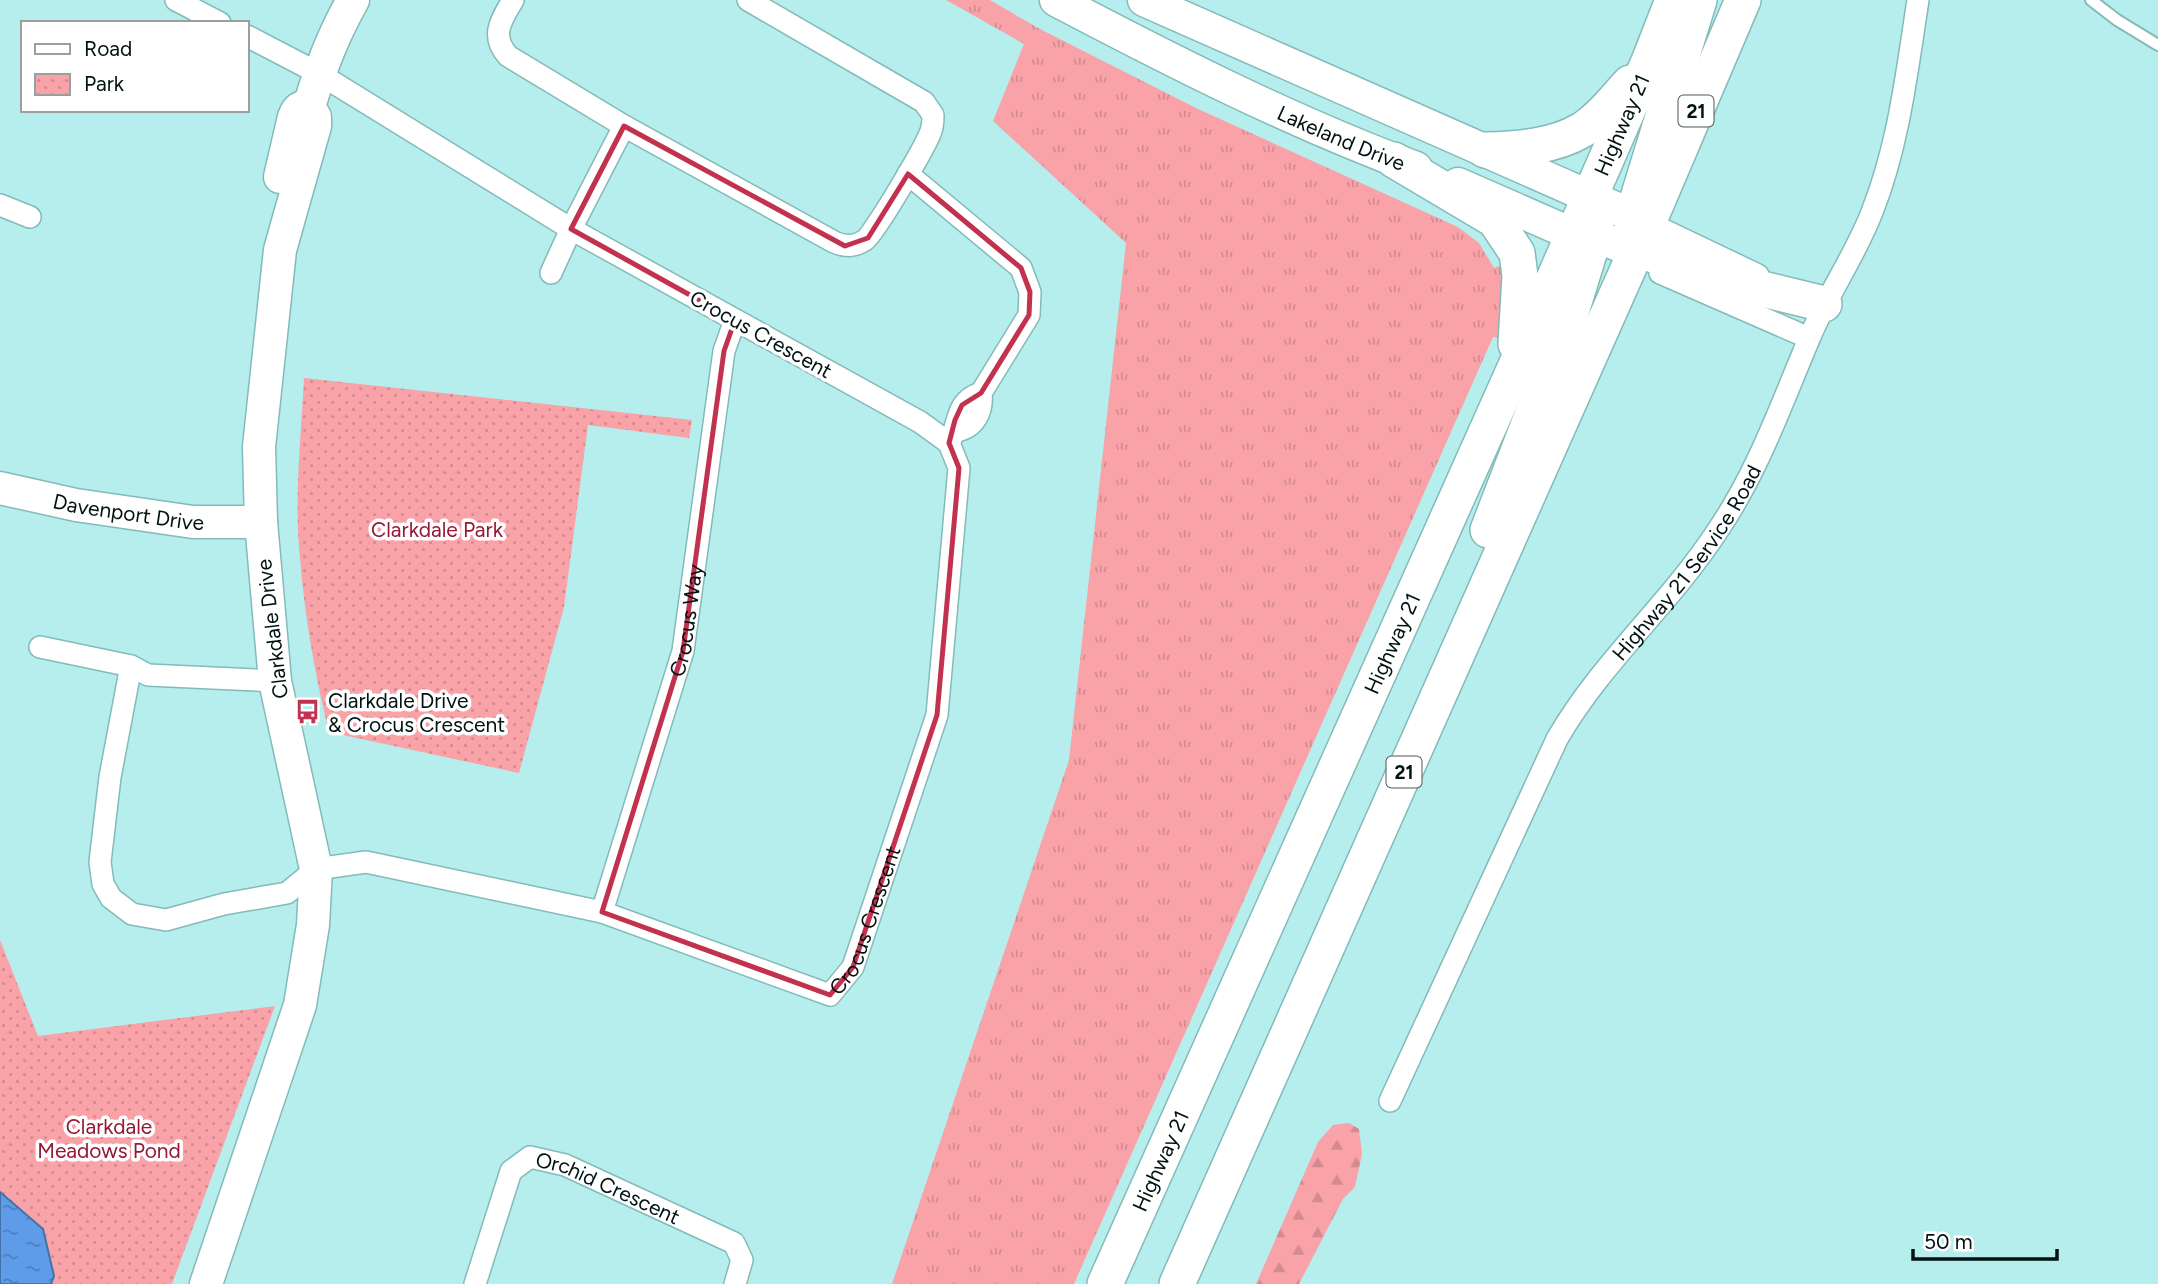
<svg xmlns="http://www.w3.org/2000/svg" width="2158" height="1284" font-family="Figtree,sans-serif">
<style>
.grass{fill:url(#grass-tufts)}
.forest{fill:url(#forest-firs)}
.park{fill:url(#park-dots)}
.water{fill:url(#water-ripples);stroke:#4273a8;stroke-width:2}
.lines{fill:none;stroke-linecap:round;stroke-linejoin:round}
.lane-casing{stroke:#83baba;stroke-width:14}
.street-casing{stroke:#83baba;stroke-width:24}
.secondary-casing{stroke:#83baba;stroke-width:35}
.primary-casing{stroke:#83baba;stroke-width:38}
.lane{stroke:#fff;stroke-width:10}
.street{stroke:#fff;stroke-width:21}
.secondary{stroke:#fff;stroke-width:32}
.primary{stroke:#fff;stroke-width:35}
.marked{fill:none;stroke:#c2314d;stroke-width:5;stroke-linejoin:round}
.labels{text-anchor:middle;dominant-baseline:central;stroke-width:7;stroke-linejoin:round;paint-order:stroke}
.shield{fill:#fff;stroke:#4c5959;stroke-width:2}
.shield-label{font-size:19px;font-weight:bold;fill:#001212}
.street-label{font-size:21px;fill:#001212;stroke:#fff}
.park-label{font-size:21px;fill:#971735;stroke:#fff}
.poi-label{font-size:21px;fill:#001212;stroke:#fff;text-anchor:start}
</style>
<defs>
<pattern id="grass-tufts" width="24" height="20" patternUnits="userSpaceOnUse" patternTransform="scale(1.75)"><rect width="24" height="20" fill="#f9a3a9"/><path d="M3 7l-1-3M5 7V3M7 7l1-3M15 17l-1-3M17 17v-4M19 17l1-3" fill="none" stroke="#d48b90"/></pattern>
<pattern id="forest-firs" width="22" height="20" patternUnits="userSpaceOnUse" patternTransform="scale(1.75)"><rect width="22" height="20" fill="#f9a3a9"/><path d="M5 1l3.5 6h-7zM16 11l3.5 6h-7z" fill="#d48b90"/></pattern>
<pattern id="park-dots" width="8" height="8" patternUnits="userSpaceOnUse" patternTransform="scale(1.75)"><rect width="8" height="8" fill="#f9a3a9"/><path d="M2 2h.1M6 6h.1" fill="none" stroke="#d48b90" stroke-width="1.8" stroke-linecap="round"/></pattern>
<pattern id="water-ripples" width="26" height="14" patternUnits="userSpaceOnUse" patternTransform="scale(1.75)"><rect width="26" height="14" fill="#5e9ce9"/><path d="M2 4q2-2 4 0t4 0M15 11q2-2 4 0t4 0" fill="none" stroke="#4b7ebb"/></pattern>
</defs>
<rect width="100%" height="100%" fill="#b5eeed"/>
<path class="grass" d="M 946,0 L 990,0 L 1038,28 L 1198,109 L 1458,227 L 1479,243 L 1494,268 L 1504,264 L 1505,339 L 1493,337 L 1074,1284 L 892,1284 L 1069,760 L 1126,243 L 993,121 L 1024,44 Z"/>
<path class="forest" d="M 1349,1123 L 1359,1129 L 1362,1154 L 1355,1187 L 1343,1199 L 1299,1284 L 1256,1284 L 1318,1142 L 1333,1125 Z"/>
<path class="park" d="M 304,378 L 692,420 L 689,438 L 588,425 L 564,607 L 519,773 L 329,732 C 315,675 305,618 300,559 C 294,499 301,438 304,378 Z
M 0,940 L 38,1036 L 275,1006 L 172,1284 L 0,1284 Z"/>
<path class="water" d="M 0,1192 L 43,1229 L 54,1276 L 51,1284 L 0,1284 Z"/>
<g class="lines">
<defs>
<path id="lane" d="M 2091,0 L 2117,20 L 2158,45"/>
<g id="street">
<path d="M 176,0 L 220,23"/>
<path d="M 513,0 C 501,20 490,36 508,56 L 624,126 L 834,242 C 846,247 854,247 865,240 C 874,234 926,146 931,131 C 933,126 933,120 933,115 L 924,102 L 748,0"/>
<path d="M 908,174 L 1021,268 L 1030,292 L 1029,315 L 981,393 C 983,411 975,428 956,431"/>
<path d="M 0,205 L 30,217"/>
<path d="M 1649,223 L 1758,275"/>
<path d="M 551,273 L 571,229 L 624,126"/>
<path d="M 1660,273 L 1809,338"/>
<path d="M 949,443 C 960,423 955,401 981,393"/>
<path d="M 40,647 L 131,666 L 148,675 L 275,681"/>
<path id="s1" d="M 131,666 L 110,777 L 100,862 L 103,884 L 111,898 L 132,914 L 166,920 L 224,904 L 287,893 L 316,869 L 366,862 L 602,912 L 830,995 L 853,967 L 937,715 L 959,468 L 949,443 L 920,422 L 571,229 L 318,73 L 247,36"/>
<path id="s2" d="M 602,912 L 683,651 L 724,351 L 735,320"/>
<path id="s3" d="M 1390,1101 L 1557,739 C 1602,661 1670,604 1718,530 C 1758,471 1781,405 1809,339 C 1827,295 1855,256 1872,212 C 1899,144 1907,71 1918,0"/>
<path id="s4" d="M 475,1284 L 511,1171 L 530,1157 L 565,1165 L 734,1243 L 742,1260 L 735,1284"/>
</g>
<g id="secondary">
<path id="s5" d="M 1056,0 C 1174,62 1292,122 1416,168"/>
<path d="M 1144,0 L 1649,223"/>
<path d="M 280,177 L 294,117 C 297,109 300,106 309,107"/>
<path d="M 1458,184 L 1597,245"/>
<path id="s6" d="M 0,488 L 76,505 L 193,522 L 261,522"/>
<path d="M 206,1284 L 300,1005 L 313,925 L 316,869 L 275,681 L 261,522 L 259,447 L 280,250 L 315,126 L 315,117 L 309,107 C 320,69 333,35 353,0"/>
</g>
<g id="primary">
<path d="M 1485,150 C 1518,149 1553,147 1582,130 C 1601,118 1615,99 1630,83"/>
<path d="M 1394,160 L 1495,220 L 1517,253 L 1520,276 L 1516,344"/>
<path d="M 1634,211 L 1699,0"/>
<path d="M 1617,243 L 1738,283 L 1824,304"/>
<path d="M 1488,530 L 1567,325 L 1594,237 L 1596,220"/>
<path id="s7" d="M 1105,1284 L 1515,368 L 1650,59 L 1673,0"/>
<path d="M 1177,1284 L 1637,249 L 1743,0"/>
</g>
</defs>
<use href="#lane" class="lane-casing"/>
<use href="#street" class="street-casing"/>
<use href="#secondary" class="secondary-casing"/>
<use href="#primary" class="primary-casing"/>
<use href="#lane" class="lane"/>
<use href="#street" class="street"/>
<use href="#secondary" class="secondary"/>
<use href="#primary" class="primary"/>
</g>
<path class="marked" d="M 624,126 L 845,246 L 868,238 L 908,174 L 1021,268 L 1030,292 L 1029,315 L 981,393 L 962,405 L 955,420 L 949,443 L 959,468 L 937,715 L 853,967 L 830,995 L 602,912 L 683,651 L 724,351 L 735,320 L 571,229 Z"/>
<defs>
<symbol id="bus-bare" viewBox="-9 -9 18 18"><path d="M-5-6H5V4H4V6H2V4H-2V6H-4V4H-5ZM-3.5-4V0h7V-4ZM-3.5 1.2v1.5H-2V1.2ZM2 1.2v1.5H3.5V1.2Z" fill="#c2314d" stroke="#fff" stroke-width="2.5" paint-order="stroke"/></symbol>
</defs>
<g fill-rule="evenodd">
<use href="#bus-bare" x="290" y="694" width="35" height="35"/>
</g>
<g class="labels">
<g class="shield">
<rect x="1678.5" y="95.5" width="35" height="31" rx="5"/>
<rect x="1386.5" y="756.5" width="35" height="31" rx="5"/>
</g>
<g class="shield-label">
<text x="1696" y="111">21</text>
<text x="1404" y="772">21</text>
</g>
<g class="street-label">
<text stroke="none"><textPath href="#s7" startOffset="1269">Highway 21</textPath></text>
<text stroke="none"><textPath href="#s5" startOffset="317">Lakeland Drive</textPath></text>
<text transform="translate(761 334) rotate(29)">Crocus Crescent</text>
<text stroke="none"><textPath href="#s6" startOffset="131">Davenport Drive</textPath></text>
<text stroke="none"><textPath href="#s3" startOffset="618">Highway 21 Service Road</textPath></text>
<text stroke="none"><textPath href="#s2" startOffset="304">Crocus Way</textPath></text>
<text transform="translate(272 629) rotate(-97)">Clarkdale Drive</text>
<text stroke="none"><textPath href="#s7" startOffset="702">Highway 21</textPath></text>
<text stroke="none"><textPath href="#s1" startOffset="1078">Crocus Crescent</textPath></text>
<text stroke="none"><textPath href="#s7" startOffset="135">Highway 21</textPath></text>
<text stroke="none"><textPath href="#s4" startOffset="226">Orchid Crescent</textPath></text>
</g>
<g class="park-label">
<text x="437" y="529">Clarkdale Park</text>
<text x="109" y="1126">Clarkdale<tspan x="109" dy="24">Meadows Pond</tspan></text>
</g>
<g class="poi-label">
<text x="328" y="700">Clarkdale Drive<tspan x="328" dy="24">&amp; Crocus Crescent</tspan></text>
</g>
</g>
<rect x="21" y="21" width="228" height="91" fill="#ffffff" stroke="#99a0a0" stroke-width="2"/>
<rect x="35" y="44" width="35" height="10" fill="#ffffff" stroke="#99a0a0" stroke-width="2"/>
<text x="84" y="56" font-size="21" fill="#001212">Road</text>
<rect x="35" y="74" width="35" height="21" fill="url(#park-dots)" stroke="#99a0a0" stroke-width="2"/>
<text x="84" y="91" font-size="21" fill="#001212">Park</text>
<path d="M1913 1249v10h144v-10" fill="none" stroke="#001212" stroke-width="3.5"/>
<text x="1924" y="1249" font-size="21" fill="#001212" stroke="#ffffff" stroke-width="5" paint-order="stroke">50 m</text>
</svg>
